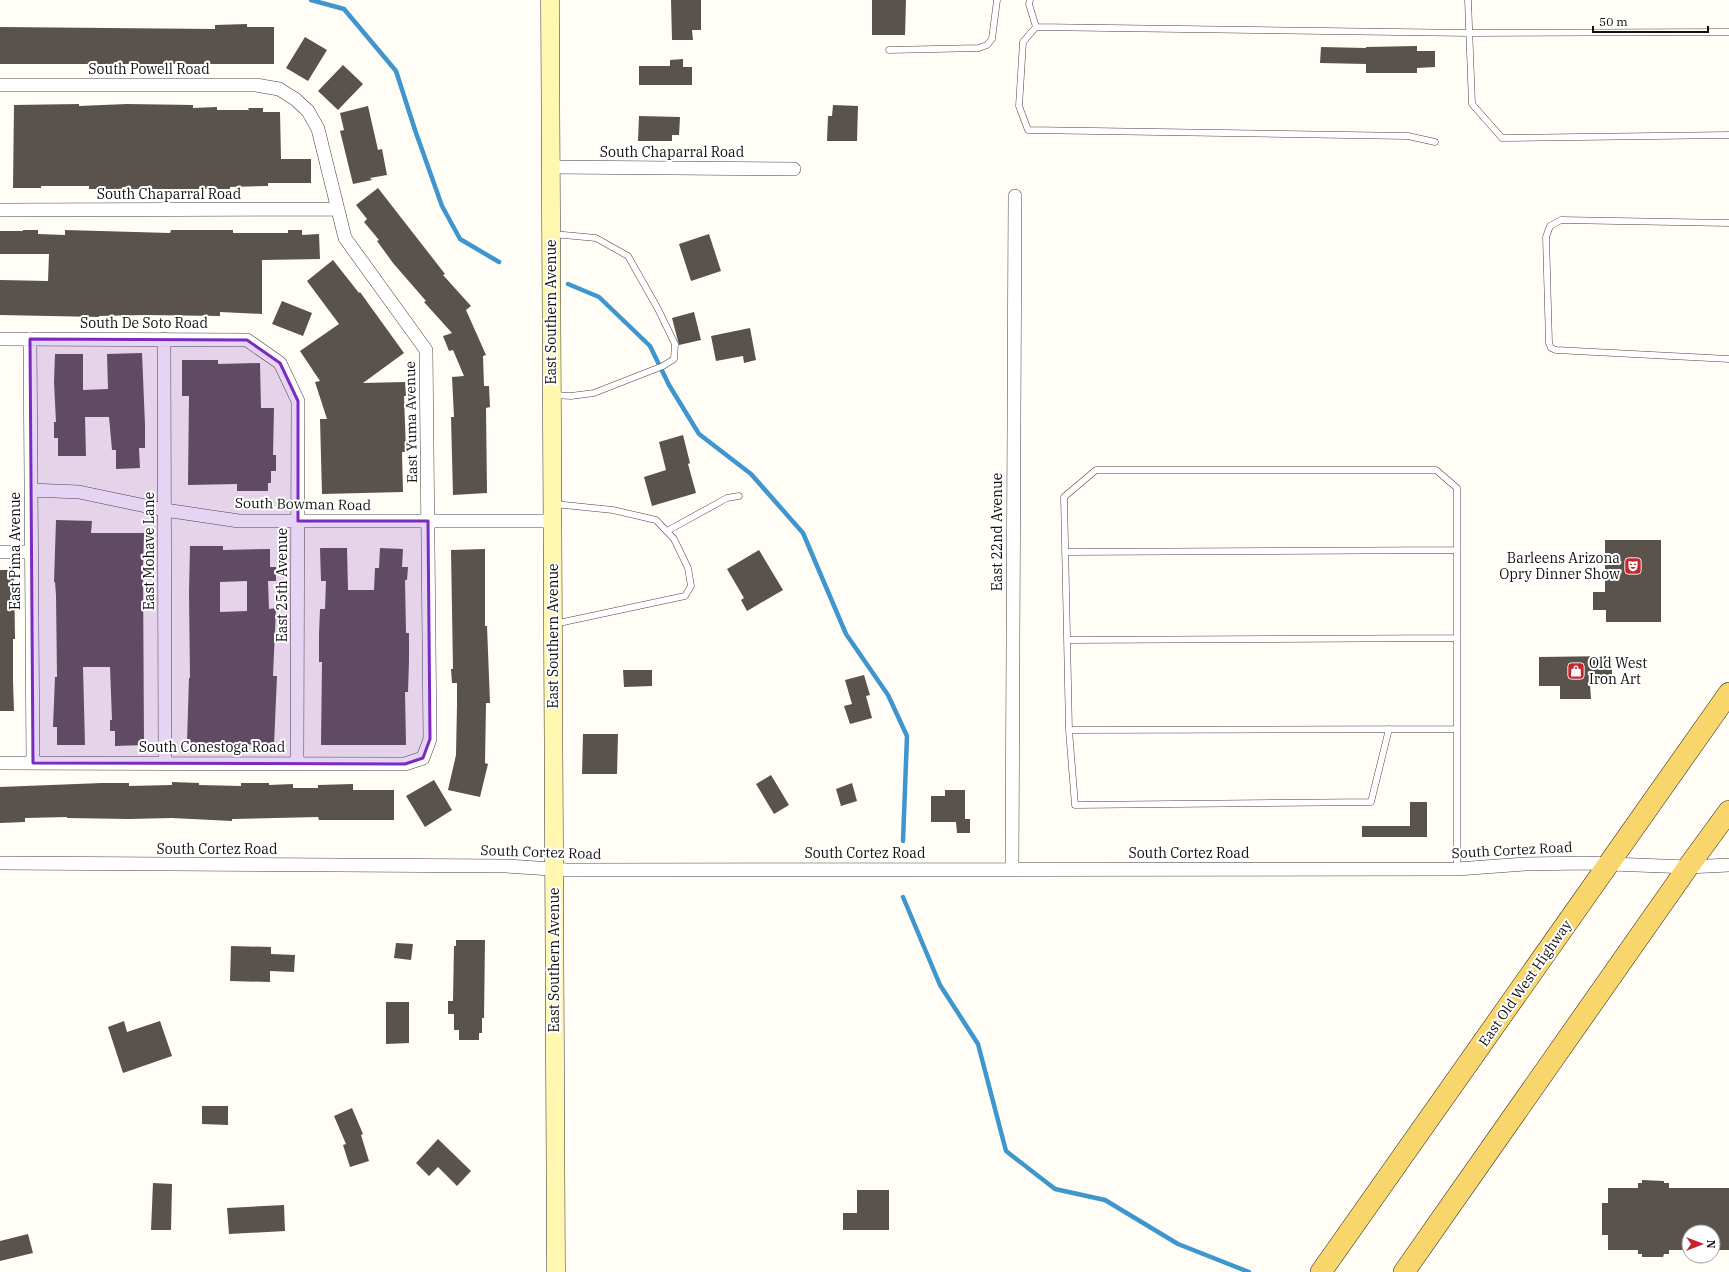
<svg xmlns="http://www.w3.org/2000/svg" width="1729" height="1272" font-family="'IBM Plex Serif',serif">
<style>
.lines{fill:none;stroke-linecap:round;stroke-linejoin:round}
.stream{stroke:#3f96cf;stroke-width:4.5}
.building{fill:#5a524d;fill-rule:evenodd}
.lane-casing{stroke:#444;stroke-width:7}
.street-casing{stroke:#444;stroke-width:14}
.secondary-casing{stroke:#333;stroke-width:19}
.primary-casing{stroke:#222;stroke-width:22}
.lane{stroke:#fff;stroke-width:6}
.street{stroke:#fff;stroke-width:13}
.secondary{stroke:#fff6b0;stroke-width:18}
.primary{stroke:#f9d66b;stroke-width:21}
.marked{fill:#7b2cbf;fill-opacity:0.2;stroke:#7b2cbf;stroke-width:3;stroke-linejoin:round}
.labels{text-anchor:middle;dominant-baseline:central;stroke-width:4;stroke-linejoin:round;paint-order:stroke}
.street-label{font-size:14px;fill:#111;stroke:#fff}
.poi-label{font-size:14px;fill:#111;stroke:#fff;text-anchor:end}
</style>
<rect width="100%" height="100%" fill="#fffdf5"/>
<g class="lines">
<path class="stream" d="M 311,0 L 344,9 L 396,71 L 415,130 L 442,206 L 460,239 L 499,262
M 568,284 L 599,297 L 650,346 L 669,385 L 699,434 L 751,474 L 803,533 L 846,634 L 888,695 L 907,736 L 903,841
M 903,897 L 940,985 L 978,1044 L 1006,1151 L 1055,1189 L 1105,1200 L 1178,1244 L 1249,1272"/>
</g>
<path class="building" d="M 671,0 L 701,0 L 701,30 L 692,30 L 693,40 L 672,40 Z
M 872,0 L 906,0 L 905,35 L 872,35 Z
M 247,24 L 247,27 L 274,27 L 274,64 L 0,64 L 0,27 L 215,29 L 215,25 Z
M 305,37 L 327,50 L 308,81 L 286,68 Z
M 1417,46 L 1417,51 L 1435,51 L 1435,67 L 1417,68 L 1417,73 L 1366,73 L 1366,64 L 1320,63 L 1321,47 L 1366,48 L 1366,47 Z
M 683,59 L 683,67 L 692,67 L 692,85 L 639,85 L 639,66 L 670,66 L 670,60 Z
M 343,65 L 363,84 L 338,110 L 318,91 Z
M 79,104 L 79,106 L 127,104 L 193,105 L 193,108 L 217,107 L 217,110 L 249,110 L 248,108 L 263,108 L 263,112 L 280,112 L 281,159 L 311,159 L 311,183 L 268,183 L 268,186 L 230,187 L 230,189 L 89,189 L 89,186 L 41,186 L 41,188 L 13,188 L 14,105 Z
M 833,105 L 858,106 L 857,141 L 827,141 L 828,116 L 832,116 Z
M 368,106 L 378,150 L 382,149 L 387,175 L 370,178 L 372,180 L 353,184 L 340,131 L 344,130 L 340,113 Z
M 639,116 L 680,117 L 679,135 L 672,135 L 672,141 L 638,141 Z
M 378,188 L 445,274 L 443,275 L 471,306 L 466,310 L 486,355 L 483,356 L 484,386 L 489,386 L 490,407 L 486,408 L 487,493 L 453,495 L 451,417 L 454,417 L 452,377 L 464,376 L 453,350 L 449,351 L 443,336 L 452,333 L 424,302 L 426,301 L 393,263 L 377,241 L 379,240 L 364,222 L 367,219 L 356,205 Z
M 23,230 L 38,230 L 38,234 L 65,235 L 65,230 L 170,233 L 171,230 L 233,230 L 233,233 L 288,233 L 288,230 L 302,230 L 302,235 L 319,234 L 320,259 L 262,260 L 262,314 L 220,312 L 220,316 L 145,315 L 99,316 L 99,317 L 0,315 L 0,280 L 48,281 L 49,254 L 0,254 L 0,231 L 23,231 Z
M 709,234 L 721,271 L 691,281 L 679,244 Z
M 333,260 L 359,293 L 360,292 L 404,353 L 363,383 L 405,382 L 406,396 L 404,396 L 406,452 L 402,452 L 403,492 L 322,494 L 320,419 L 327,419 L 315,382 L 320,381 L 300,351 L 339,324 L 307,281 Z
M 282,301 L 312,313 L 303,336 L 272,324 Z
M 694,312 L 701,340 L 679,345 L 672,318 Z
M 750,328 L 756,360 L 744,363 L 743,356 L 716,361 L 711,336 Z
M 142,353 L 145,425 L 145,448 L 139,448 L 140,468 L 116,469 L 116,450 L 112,450 L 109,417 L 85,417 L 86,456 L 58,456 L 58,438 L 54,438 L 54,422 L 56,422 L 54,382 L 55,354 L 83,354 L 83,390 L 108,389 L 107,354 Z
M 182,360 L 218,360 L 218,364 L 260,363 L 261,408 L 274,408 L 273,455 L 276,455 L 276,471 L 271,471 L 271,483 L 268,483 L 268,491 L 237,491 L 237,484 L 188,485 L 189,396 L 182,396 Z
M 683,435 L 690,463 L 688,464 L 696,493 L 652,506 L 644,477 L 666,470 L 659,442 Z
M 56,520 L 92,521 L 91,533 L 144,533 L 143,566 L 144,745 L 115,746 L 115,731 L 110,731 L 110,720 L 112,720 L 110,667 L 83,667 L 85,745 L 57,745 L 57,727 L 53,727 L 55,677 L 57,677 L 56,595 L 55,582 L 54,582 Z
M 1605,540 L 1661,540 L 1661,622 L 1606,622 L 1606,610 L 1593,610 L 1593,592 L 1605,592 Z
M 190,546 L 223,546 L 223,550 L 270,549 L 270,567 L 276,567 L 276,581 L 268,581 L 269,609 L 276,608 L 273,676 L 277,676 L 274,745 L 187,743 L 189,678 L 190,678 L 189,592 ZM 247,581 L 247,611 L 220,612 L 220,582 Z
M 320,548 L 347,548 L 348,590 L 374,590 L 375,568 L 379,568 L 380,548 L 403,549 L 402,567 L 408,567 L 407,580 L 405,580 L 406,633 L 409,633 L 409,661 L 408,692 L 405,692 L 406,745 L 321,745 L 322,662 L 319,662 L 319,634 L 320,609 L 325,609 L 326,581 L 321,581 Z
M 485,549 L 485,626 L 487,626 L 490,703 L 486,703 L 485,763 L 488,764 L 480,797 L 448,790 L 456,755 L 457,704 L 457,683 L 452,683 L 451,669 L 453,669 L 451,550 Z
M 759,550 L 783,590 L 747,611 L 741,600 L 744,598 L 727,569 Z
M 0,570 L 14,570 L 15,639 L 13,639 L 13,681 L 14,711 L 0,711 Z
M 1612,656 L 1612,685 L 1590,685 L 1591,699 L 1560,699 L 1560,686 L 1539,686 L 1539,657 Z
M 623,670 L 652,670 L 652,686 L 624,687 Z
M 864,675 L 870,695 L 866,696 L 872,718 L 850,724 L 844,706 L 852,704 L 845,680 Z
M 583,734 L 618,734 L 617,774 L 582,774 Z
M 771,775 L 789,805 L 774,814 L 756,784 Z
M 434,780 L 452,810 L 425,827 L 406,796 Z
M 172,782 L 199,783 L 199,785 L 241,786 L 241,783 L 269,783 L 269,785 L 293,784 L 293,788 L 318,788 L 318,785 L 353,784 L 353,790 L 394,790 L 394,820 L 319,820 L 318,817 L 232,819 L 232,821 L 172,818 L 129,819 L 67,818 L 67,817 L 25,818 L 25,822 L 0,823 L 0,787 L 102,783 L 129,783 L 129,786 L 172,785 Z
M 852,783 L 857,801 L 841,806 L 836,789 Z
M 945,790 L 965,790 L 965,819 L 970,819 L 970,833 L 957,833 L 956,822 L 931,822 L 931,796 L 945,796 Z
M 1410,802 L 1427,802 L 1427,837 L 1362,837 L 1362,826 L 1410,826 Z
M 456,940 L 485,940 L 484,1018 L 482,1018 L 482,1033 L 479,1033 L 479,1040 L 459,1040 L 459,1030 L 454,1030 L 454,1014 L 448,1014 L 448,1001 L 453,1001 L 454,946 L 456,946 Z
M 396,943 L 413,944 L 411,960 L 394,958 Z
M 231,946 L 271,947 L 271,954 L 295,955 L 294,972 L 270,971 L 270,982 L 230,981 Z
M 386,1002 L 409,1002 L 409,1043 L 386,1044 Z
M 124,1021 L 127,1032 L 160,1021 L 172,1056 L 123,1073 L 108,1027 Z
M 202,1106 L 228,1106 L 228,1125 L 202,1124 Z
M 352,1108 L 363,1134 L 361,1135 L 369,1161 L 350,1167 L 343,1145 L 346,1144 L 334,1116 Z
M 438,1139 L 471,1171 L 457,1186 L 438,1167 L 429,1176 L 416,1163 Z
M 1642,1180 L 1664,1181 L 1664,1183 L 1669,1183 L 1669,1188 L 1729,1188 L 1729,1250 L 1713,1250 L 1713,1232 L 1689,1232 L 1689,1250 L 1669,1250 L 1669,1254 L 1664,1254 L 1663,1257 L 1642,1257 L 1642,1254 L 1638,1254 L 1638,1250 L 1608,1250 L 1608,1235 L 1602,1235 L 1602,1203 L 1608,1203 L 1608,1188 L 1638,1188 L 1638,1183 L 1642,1183 Z
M 153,1183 L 172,1184 L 171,1230 L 151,1230 Z
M 857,1190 L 889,1190 L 889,1230 L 843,1230 L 843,1213 L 857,1213 Z
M 284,1205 L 285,1231 L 229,1234 L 227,1208 Z
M 28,1234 L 33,1253 L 0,1261 L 0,1241 Z"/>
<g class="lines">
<defs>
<path id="lane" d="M 1030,0 L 1029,4 L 1036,27
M 1468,0 L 1472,104 L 1502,138 L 1729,135
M 889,50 L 979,48 L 987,45 L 992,39 L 997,0
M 1435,142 L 1408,136 L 1028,130 L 1019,106 L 1023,42 L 1036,27 L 1469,33 L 1729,32
M 1729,223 L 1561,220 L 1550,226 L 1546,237 L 1549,343 L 1551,348 L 1556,350 L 1729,359
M 553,234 L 596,238 L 628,256 L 658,309 L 675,344 L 674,359 L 663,366 L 594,393 L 571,396 L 554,395
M 554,504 L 613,510 L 656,520 L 674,539 L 688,568 L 691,586 L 685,596 L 554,624
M 667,531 L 727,498 L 739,496
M 1065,552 L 1457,550
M 1067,640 L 1457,638
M 1457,729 L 1069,730 L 1064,497 L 1096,470 L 1436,470 L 1457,488 L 1457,869
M 1069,730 L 1075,805 L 1371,802 L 1389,729"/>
<path id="street" d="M 0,85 L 256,85 L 279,89 L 295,99 L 308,111 L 318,129 L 345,238 L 426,350 L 430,739 L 423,758 L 405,764 L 0,763
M 551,167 L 794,169
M 0,210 L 338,209
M 0,339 L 247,340 L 280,363 L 298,401 L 297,764
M 30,339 L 33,763
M 164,339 L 165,762
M 31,490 L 79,492 L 165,510 L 239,521 L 552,521
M 0,552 L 31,552
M 0,863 L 506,866 L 567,870 L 1457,869 L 1525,864 L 1585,863 L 1688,867 L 1729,865
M 1012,869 L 1015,196"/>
<path id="secondary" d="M 550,0 L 556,1272"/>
<path id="primary" d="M 1321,1272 L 1729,693
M 1404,1272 L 1688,867 L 1729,811"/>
</defs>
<use href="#lane" class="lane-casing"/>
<use href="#street" class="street-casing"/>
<use href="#secondary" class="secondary-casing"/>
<use href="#primary" class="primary-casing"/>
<use href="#lane" class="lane"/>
<use href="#street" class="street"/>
<use href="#secondary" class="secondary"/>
<use href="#primary" class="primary"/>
</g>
<path class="marked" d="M 30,339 L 247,340 L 280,363 L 298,401 L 298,521 L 428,521 L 430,739 L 423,758 L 405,764 L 33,763 Z"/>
<defs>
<symbol id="theatre-square" viewBox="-11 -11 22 22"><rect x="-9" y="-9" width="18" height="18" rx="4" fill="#c4262e" stroke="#fff"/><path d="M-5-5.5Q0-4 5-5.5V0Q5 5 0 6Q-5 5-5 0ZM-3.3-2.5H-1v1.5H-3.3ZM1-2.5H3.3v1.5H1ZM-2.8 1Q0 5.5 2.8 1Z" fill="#fff"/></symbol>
<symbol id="shop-square" viewBox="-11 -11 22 22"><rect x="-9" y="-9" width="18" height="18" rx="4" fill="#c4262e" stroke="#fff"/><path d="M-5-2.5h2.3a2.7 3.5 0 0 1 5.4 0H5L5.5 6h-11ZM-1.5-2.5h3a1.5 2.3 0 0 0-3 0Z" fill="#fff"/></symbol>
</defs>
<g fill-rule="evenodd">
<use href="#theatre-square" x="1623" y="556" width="20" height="20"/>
<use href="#shop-square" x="1566" y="661" width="20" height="20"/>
</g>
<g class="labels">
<g class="street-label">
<text x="149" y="69">South Powell Road</text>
<text x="672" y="152">South Chaparral Road</text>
<text x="169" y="194">South Chaparral Road</text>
<text transform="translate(551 312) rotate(-90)">East Southern Avenue</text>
<text x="144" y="323">South De Soto Road</text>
<text transform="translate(411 422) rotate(-91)">East Yuma Avenue</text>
<text transform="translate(303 504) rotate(1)">South Bowman Road</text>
<text transform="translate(997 532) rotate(-90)">East 22nd Avenue</text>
<text transform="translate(15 551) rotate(-90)">East Pima Avenue</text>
<text transform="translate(149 551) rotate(-90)">East Mohave Lane</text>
<text transform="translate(282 585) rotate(-90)">East 25th Avenue</text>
<text transform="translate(553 636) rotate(-90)">East Southern Avenue</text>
<text x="212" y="747">South Conestoga Road</text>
<text x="217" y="849">South Cortez Road</text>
<text transform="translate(1512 850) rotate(-3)">South Cortez Road</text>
<text transform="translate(541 852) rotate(2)">South Cortez Road</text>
<text x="865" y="853">South Cortez Road</text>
<text x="1189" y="853">South Cortez Road</text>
<text transform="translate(554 960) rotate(-90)">East Southern Avenue</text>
<text transform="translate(1525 983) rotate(-55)">East Old West Highway</text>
</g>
<g class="poi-label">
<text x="1620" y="558">Barleens Arizona<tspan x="1620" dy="16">Opry Dinner Show</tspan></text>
<text x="1589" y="663" text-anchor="start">Old West<tspan x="1589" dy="16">Iron Art</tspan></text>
</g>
</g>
<g transform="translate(1701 1244) rotate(90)"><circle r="19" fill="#ffffff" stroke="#a0a0a0"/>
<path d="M0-3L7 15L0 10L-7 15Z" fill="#c4262e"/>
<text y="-6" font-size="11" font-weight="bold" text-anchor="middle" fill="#111111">N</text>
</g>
<path d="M1593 26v6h115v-6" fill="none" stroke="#111111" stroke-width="2"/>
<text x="1599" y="26" font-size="12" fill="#111111" stroke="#ffffff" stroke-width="3" paint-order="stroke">50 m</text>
</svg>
